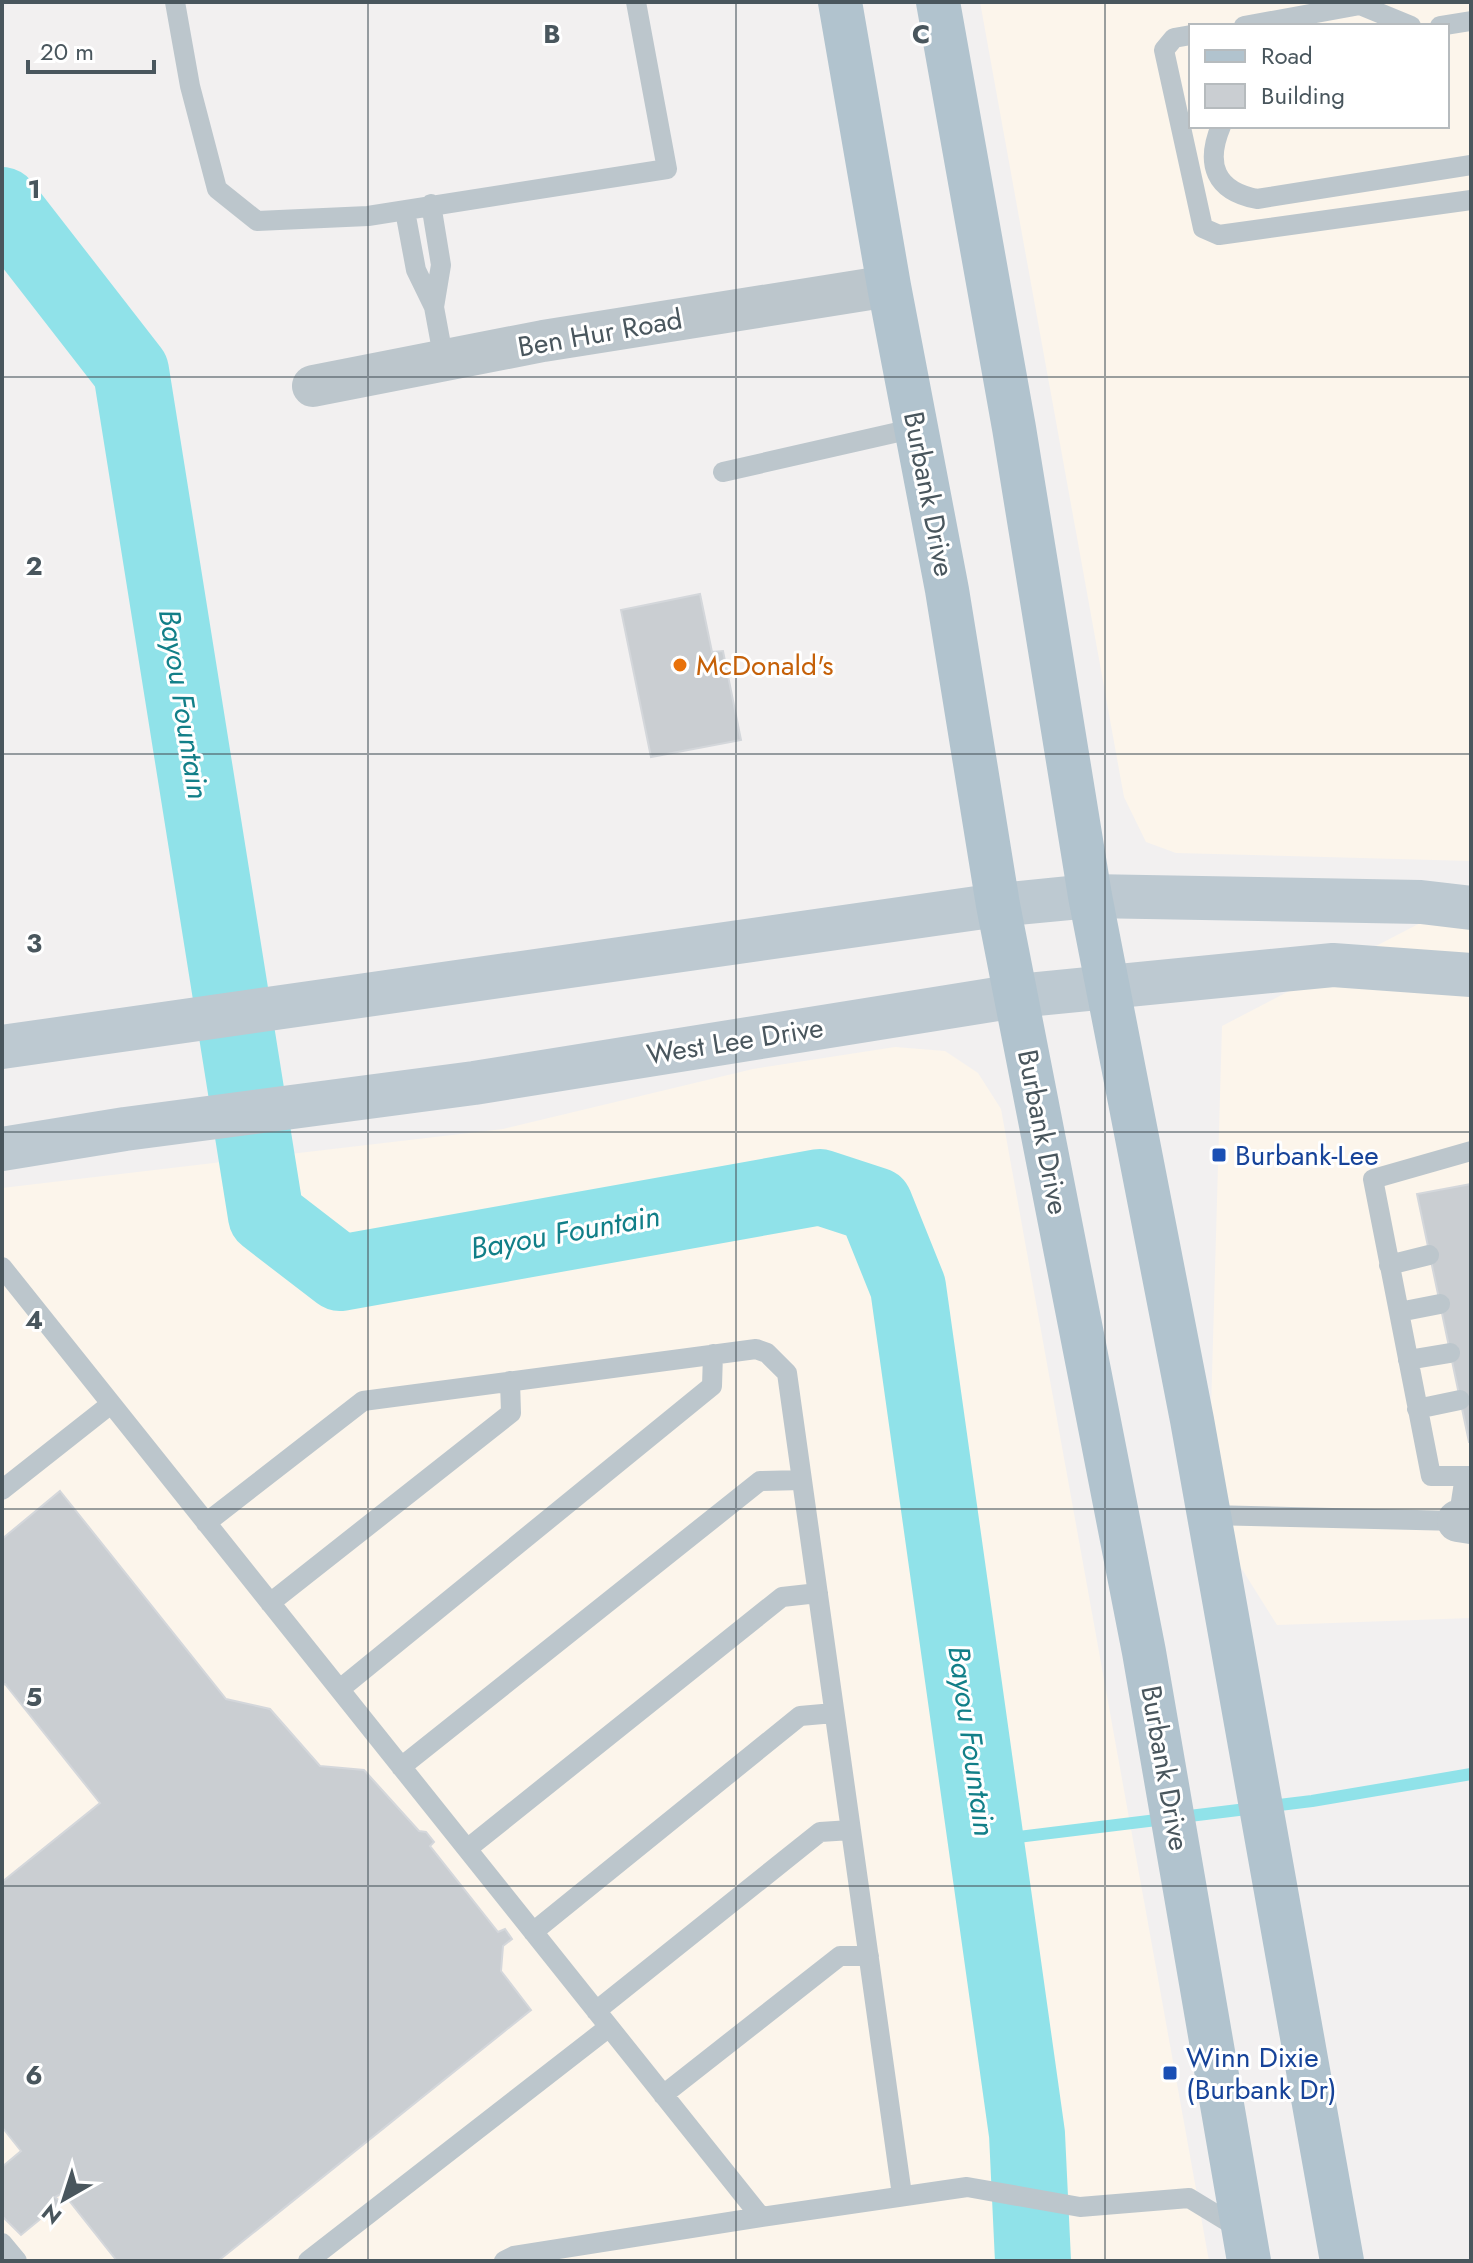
<svg xmlns="http://www.w3.org/2000/svg" width="1473" height="2263" font-family="Jost,sans-serif">
<style>
.commercial{fill:#fcf5eb;fill-rule:evenodd}
.lines{fill:none;stroke-linecap:round;stroke-linejoin:round}
.stream{stroke:#90e2e9;stroke-width:12}
.river{stroke:#90e2e9;stroke-width:76}
.building{fill:#caced2;stroke:#d4d7db;stroke-width:2}
.lane{stroke:#bcc6cc;stroke-width:20}
.street{stroke:#bcc6cc;stroke-width:42}
.secondary{stroke:#bdc9d1;stroke-width:44}
.primary{stroke:#b1c3ce;stroke-width:44}
.grid{fill:none;stroke:#49565d;stroke-width:2;stroke-opacity:0.55}
.food-dot{fill:#e8710a;stroke:#fff;stroke-width:3}
.transit-dot{fill:#1a4fb4;stroke:#fff;stroke-width:3}
.labels{text-anchor:middle;dominant-baseline:central;stroke-width:6;stroke-linejoin:round;paint-order:stroke}
.street-label{font-size:28px;fill:#49565d;stroke:#fff}
.food-label{font-size:28px;fill:#c56008;stroke:#fff;text-anchor:start}
.transit-label{font-size:28px;fill:#164399;stroke:#fff;text-anchor:start}
.water-label{font-size:30px;font-style:italic;fill:#127f88;stroke:#fff}
.grid-label{font-size:26px;text-anchor:middle;font-weight:bold;fill:#49565d;stroke:#fff;stroke-width:6;stroke-linejoin:round;paint-order:stroke}
</style>
<rect width="100%" height="100%" fill="#f2f0f0"/>
<path class="commercial" d="M 980,2 L 1471,2 L 1471,861 L 1176,853 L 1146,842 L 1124,797 ZM 1191,26 L 1447,26 L 1447,126 L 1191,126 Z
M 1428,919 L 1471,924 L 1471,1618 L 1277,1625 L 1208,1515 L 1222,1026 Z
M 895,1047 L 945,1051 L 978,1073 L 1001,1109 L 1209,2261 L 2,2261 L 2,1188 L 503,1129 L 753,1069 Z"/>
<g class="lines">
<path class="stream" d="M 986,1841 L 1312,1801 L 1471,1774"/>
<path class="river" d="M 2,205 L 131,371 L 266,1216 L 340,1273 L 820,1187 L 875,1205 L 908,1287 L 1027,2134 L 1033,2261"/>
</g>
<path class="building" d="M 700,594 L 712,652 L 723,651 L 741,740 L 651,757 L 621,610 Z
M 1471,1184 L 1471,1442 L 1469,1442 L 1417,1194 Z
M 60,1491 L 226,1699 L 270,1709 L 320,1766 L 364,1770 L 419,1831 L 426,1832 L 434,1842 L 430,1846 L 498,1932 L 505,1929 L 512,1939 L 503,1946 L 501,1971 L 531,2010 L 218,2261 L 117,2261 L 63,2193 L 55,2197 L 61,2202 L 21,2235 L 2,2216 L 2,2167 L 21,2151 L 2,2127 L 2,1882 L 100,1803 L 5,1684 L 2,1686 L 2,1539 Z"/>
<g class="lines">
<path class="lane" d="M 175,2 L 190,86 L 217,189 L 257,221 L 368,216 L 667,169 L 636,2
M 1244,26 L 1360,5 L 1411,26
M 1440,26 L 1471,21
M 1191,35 L 1174,38 L 1164,50 L 1203,228 L 1219,235 L 1471,200
M 1221,126 C 1205,164 1215,191 1257,199 L 1471,165
M 431,204 L 441,265 L 434,307
M 405,211 L 416,270 L 434,307 L 444,361
M 723,472 L 916,428
M 1389,1265 L 1429,1255
M 2,1267 L 761,2217 L 967,2187 L 1080,2207 L 1189,2198 L 1240,2229
M 1399,1312 L 1440,1304
M 1408,1360 L 1450,1353
M 1417,1409 L 1460,1400
M 1465,1476 L 1431,1476 L 1373,1179 L 1471,1151
M 2,1490 L 111,1404
M 1208,1515 L 1458,1521 L 1465,1476 L 1471,1476
M 206,1523 L 363,1401 L 756,1349 L 767,1353 L 787,1373 L 902,2195
M 270,1603 L 511,1413 L 510,1381
M 340,1689 L 712,1386 L 713,1354
M 401,1767 L 760,1481 L 802,1480
M 467,1849 L 782,1597 L 818,1593
M 533,1932 L 800,1716 L 834,1713
M 596,2011 L 820,1832 L 851,1830
M 663,2095 L 840,1956 L 869,1956
M 2,2243 L 17,2261
M 308,2261 L 609,2027
M 504,2261 L 514,2256 L 761,2217"/>
<path class="street" d="M 313,386 L 543,341 L 889,286
M 1458,1521 L 1471,1523"/>
<path class="secondary" d="M 2,1047 L 998,905 L 1090,896 L 1421,902 L 1471,908
M 2,1149 L 125,1129 L 474,1083 L 1016,996 L 1333,965 L 1471,975"/>
<path class="primary" d="M 840,2 L 889,286 L 947,590 L 998,905 L 1144,1652 L 1249,2261
M 938,2 L 1014,428 L 1090,896 L 1192,1420 L 1342,2261"/>
</g>
<path class="grid" d="M 368,2 L 368,2261M 736,2 L 736,2261M 1105,2 L 1105,2261M 2,377 L 1471,377M 2,754 L 1471,754M 2,1132 L 1471,1132M 2,1509 L 1471,1509M 2,1886 L 1471,1886"/>
<circle class="food-dot" cx="680" cy="665" r="8"/>
<g class="transit-dot">
<rect x="1211" y="1147" width="16" height="16" rx="4"/>
<rect x="1162" y="2065" width="16" height="16" rx="4"/>
</g>
<g class="labels">
<g class="street-label">
<text transform="translate(600 333) rotate(-10)">Ben Hur Road</text>
<text transform="translate(929 494) rotate(79)">Burbank Drive</text>
<text transform="translate(735 1041) rotate(-9)">West Lee Drive</text>
<text transform="translate(1043 1132) rotate(79)">Burbank Drive</text>
<text transform="translate(1165 1768) rotate(80)">Burbank Drive</text>
</g>
<g class="food-label">
<text x="696" y="665">McDonald's</text>
</g>
<g class="transit-label">
<text x="1235" y="1155">Burbank-Lee</text>
<text x="1186" y="2057">Winn Dixie<tspan x="1186" dy="32">(Burbank Dr)</tspan></text>
</g>
<g class="water-label">
<text transform="translate(184 704) rotate(81)">Bayou Fountain</text>
<text transform="translate(565 1232) rotate(-10)">Bayou Fountain</text>
<text transform="translate(972 1741) rotate(82)">Bayou Fountain</text>
</g>
</g>
<g class="grid-label">
<text x="552" y="43">B</text>
<text x="921" y="43">C</text>
<text x="34" y="198">1</text>
<text x="34" y="575">2</text>
<text x="34" y="952">3</text>
<text x="34" y="1329">4</text>
<text x="34" y="1706">5</text>
<text x="34" y="2084">6</text>
</g>
<rect width="1473" height="2263" fill="none" stroke="#49565d" stroke-width="8"/>
<rect x="1189" y="24" width="260" height="104" fill="#ffffff" stroke="#b6bbbe" stroke-width="2"/>
<rect x="1205" y="50" width="40" height="12" fill="#b1c3ce" stroke="#b6bbbe" stroke-width="2"/>
<text x="1261" y="64" font-size="24" fill="#49565d">Road</text>
<rect x="1205" y="84" width="40" height="24" fill="#caced2" stroke="#b6bbbe" stroke-width="2"/>
<text x="1261" y="104" font-size="24" fill="#49565d">Building</text>
<g transform="translate(64 2199) rotate(219)" stroke="#ffffff" stroke-width="6" paint-order="stroke">
<path d="M0-6L14 30L0 20L-14 30Z" fill="#49565d"/>
<text y="-12" font-size="22" font-weight="bold" text-anchor="middle" fill="#49565d">N</text>
</g>
<path d="M28 60v12h126v-12" fill="none" stroke="#49565d" stroke-width="4"/>
<text x="40" y="60" font-size="24" fill="#49565d" stroke="#ffffff" stroke-width="6" paint-order="stroke">20 m</text>
</svg>
